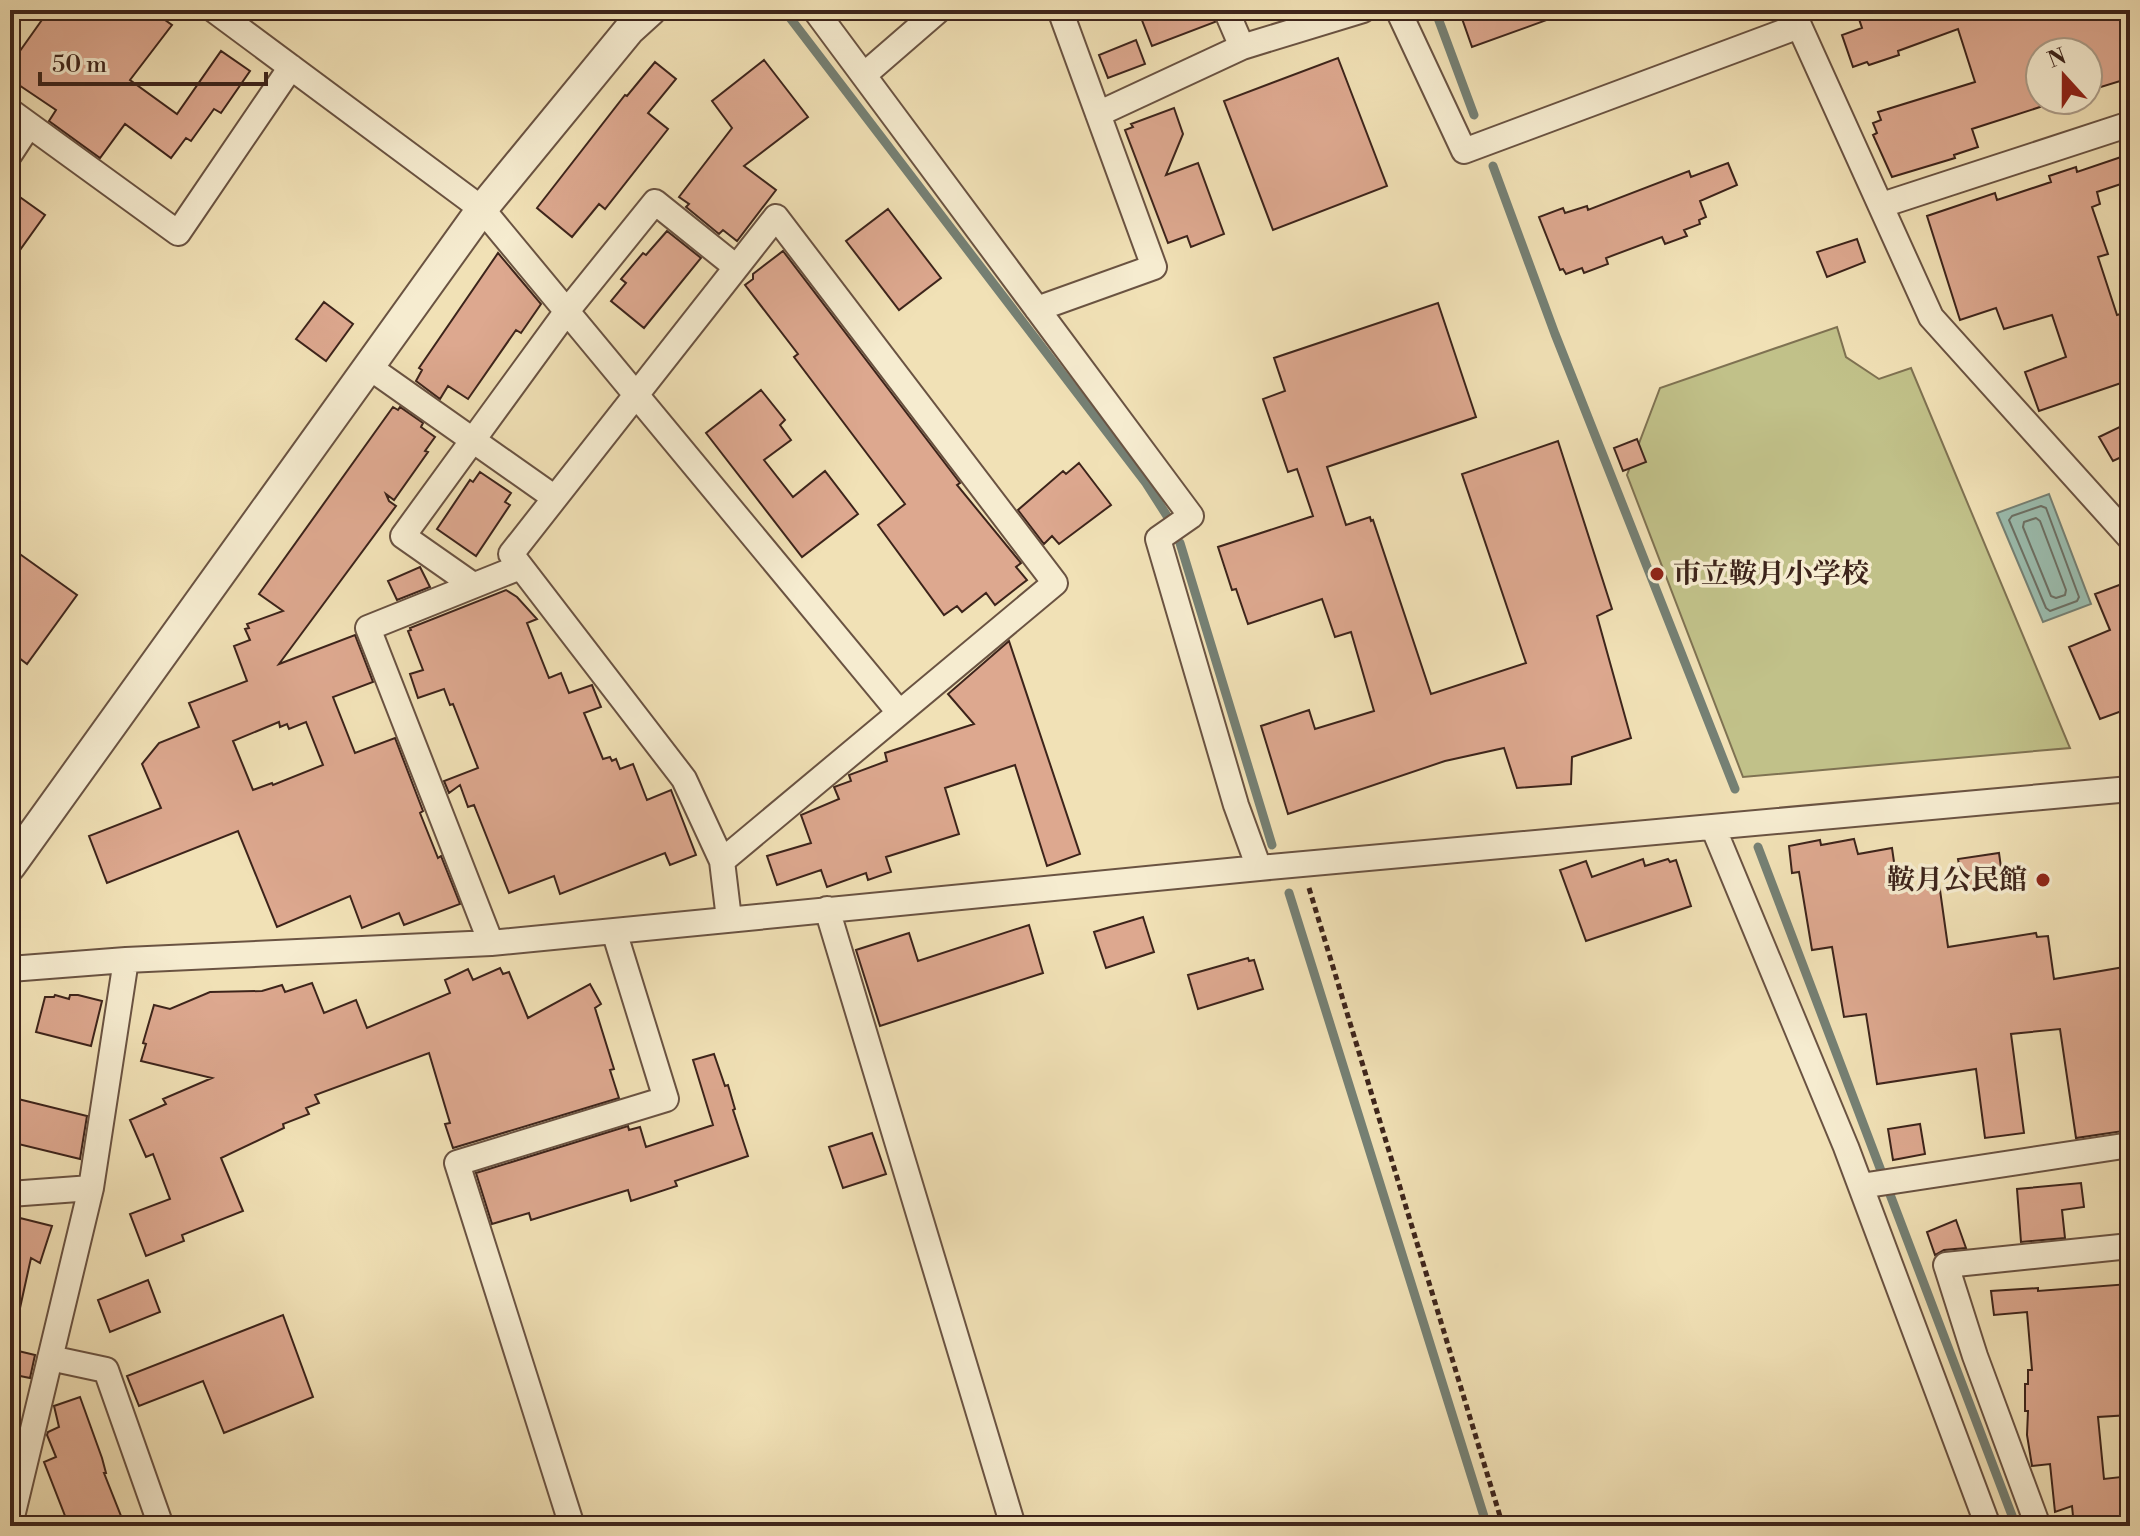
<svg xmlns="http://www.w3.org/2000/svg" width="2140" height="1536" font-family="'Libre Bodoni','Noto Serif JP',serif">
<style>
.garden{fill:#c1c189;stroke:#7f7252;stroke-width:2}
.water{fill:#9bbdaf;stroke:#758074;stroke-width:2}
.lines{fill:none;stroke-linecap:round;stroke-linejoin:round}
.shore{stroke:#6c7065;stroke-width:2}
.stream{stroke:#758074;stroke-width:9}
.building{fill:#dda88f;stroke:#3d241b;stroke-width:2;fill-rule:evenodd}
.minor-casing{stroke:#6a5342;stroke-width:28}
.tertiary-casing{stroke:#6a5342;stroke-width:34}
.path{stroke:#3d241b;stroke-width:5;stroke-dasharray:6 4;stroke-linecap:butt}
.minor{stroke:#f6ecd0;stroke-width:24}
.tertiary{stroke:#f6ecd0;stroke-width:30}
.poi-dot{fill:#8f2418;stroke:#f6ecd0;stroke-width:3}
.labels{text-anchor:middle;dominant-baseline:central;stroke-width:7;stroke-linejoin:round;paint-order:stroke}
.poi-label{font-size:28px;font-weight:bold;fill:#3d241b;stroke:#f6ecd0;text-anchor:start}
</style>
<rect width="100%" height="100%" fill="#f1e1b6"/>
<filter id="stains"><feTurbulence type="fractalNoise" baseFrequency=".0025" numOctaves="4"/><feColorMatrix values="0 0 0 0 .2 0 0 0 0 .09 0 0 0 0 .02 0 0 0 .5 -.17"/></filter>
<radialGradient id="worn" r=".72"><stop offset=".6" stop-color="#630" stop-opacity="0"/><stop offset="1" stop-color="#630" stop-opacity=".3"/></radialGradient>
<path class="garden" d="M 1837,327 L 1846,357 L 1879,379 L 1911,368 L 2070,748 L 1743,777 L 1627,475 L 1660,388 Z"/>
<path class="water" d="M 2049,494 L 2091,604 L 2043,622 L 1997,513 Z"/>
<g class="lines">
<path class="shore" d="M 2041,506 L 2046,508 L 2079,597 L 2077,601 L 2050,611 L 2046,608 L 2009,520 L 2012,516 Z
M 2036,518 L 2040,521 L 2066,590 L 2065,595 L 2056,598 L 2051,596 L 2023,527 L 2024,522 Z"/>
<path class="stream" d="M 784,10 L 1146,483 L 1169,519
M 1435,10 L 1474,115
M 1493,166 L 1555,334 L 1735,789
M 1180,543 L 1272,845
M 1758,847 L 2016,1526
M 1289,893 L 1487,1526"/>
</g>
<path class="building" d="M 49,10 L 151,10 L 172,25 L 130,80 L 177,114 L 221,51 L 250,71 L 221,113 L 214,109 L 191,141 L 186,138 L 171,158 L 125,124 L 100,158 L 49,121 L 56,110 L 10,79 L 10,65 Z
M 1138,10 L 1211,10 L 1215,22 L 1152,46 Z
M 1459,10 L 1565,10 L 1566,13 L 1472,47 Z
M 1856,10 L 2130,10 L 2130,78 L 2088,91 L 2088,52 L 2040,52 L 2040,107 L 1972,129 L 1978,147 L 1954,155 L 1955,158 L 1892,177 L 1873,135 L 1877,133 L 1873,123 L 1881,120 L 1878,112 L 1975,82 L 1958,29 L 1898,51 L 1899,55 L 1869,65 L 1867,62 L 1853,67 L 1842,35 L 1862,28 Z
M 1136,40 L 1145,64 L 1108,78 L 1099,55 Z
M 1338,58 L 1387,186 L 1273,230 L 1224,101 Z
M 764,60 L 808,117 L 744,166 L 776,190 L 737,241 L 723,230 L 719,234 L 686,207 L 689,204 L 679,197 L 732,128 L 712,101 Z
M 655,62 L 676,79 L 648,113 L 668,129 L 605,209 L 599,204 L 572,237 L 537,208 L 625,95 L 627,96 Z
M 1174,108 L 1183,134 L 1166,175 L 1198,163 L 1224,234 L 1191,247 L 1187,236 L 1168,243 L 1125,130 L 1133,127 L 1131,124 Z
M 2130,154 L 2130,181 L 2097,192 L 2100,204 L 2092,207 L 2108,254 L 2098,257 L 2117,315 L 2130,311 L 2130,380 L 2039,411 L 2025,372 L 2066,357 L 2052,315 L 2004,329 L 1996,308 L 1960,320 L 1927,216 L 1995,193 L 1997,200 L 2051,182 L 2049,176 L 2076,167 L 2077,172 Z
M 1728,163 L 1737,185 L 1700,201 L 1706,217 L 1699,220 L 1700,224 L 1684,230 L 1687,236 L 1665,244 L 1662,237 L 1606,258 L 1608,264 L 1584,273 L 1582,268 L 1566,274 L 1563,269 L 1560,270 L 1539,217 L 1563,208 L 1565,213 L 1587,206 L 1588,210 L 1689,171 L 1691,177 Z
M 10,190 L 45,215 L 10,264 Z
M 888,209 L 941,278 L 899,310 L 846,241 Z
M 667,231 L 701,258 L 644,328 L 611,301 L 626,283 L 621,279 L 643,253 L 646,255 Z
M 1857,239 L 1865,262 L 1827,277 L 1817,252 Z
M 783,251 L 960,483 L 957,485 L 1021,563 L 1016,567 L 1027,580 L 995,605 L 986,593 L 962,612 L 957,606 L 944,615 L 878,525 L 905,504 L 794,357 L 798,354 L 745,285 L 753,279 L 753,274 Z
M 498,253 L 541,304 L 521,333 L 516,330 L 468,399 L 448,386 L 440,399 L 416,381 L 422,370 L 419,368 Z
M 324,302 L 353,324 L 326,361 L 296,339 Z
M 1438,303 L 1476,417 L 1327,467 L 1346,525 L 1370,517 L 1371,521 L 1373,520 L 1431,694 L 1526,663 L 1462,474 L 1558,441 L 1612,609 L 1597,616 L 1631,738 L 1572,757 L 1571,784 L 1517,788 L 1504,748 L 1445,761 L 1288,814 L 1261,726 L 1309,710 L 1315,729 L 1374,711 L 1351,632 L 1335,637 L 1322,599 L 1248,624 L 1236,589 L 1232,590 L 1218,547 L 1313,516 L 1297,469 L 1288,472 L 1263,399 L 1285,391 L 1274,358 Z
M 761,390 L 785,420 L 780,425 L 791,440 L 764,460 L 793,497 L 825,471 L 858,514 L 802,557 L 706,433 Z
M 393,407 L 398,410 L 400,407 L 423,423 L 421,427 L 435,437 L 425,451 L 428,452 L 394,500 L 386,494 L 389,501 L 396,506 L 279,664 L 355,635 L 373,682 L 333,697 L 355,753 L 395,738 L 423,811 L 420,813 L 438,858 L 441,856 L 460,904 L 404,925 L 399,913 L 362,928 L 350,896 L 277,927 L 238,831 L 107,883 L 89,836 L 161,808 L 142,764 L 159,743 L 199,727 L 189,703 L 247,681 L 234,646 L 250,640 L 245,629 L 249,628 L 247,624 L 283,611 L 259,594 ZM 279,722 L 280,727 L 287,724 L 289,729 L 306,722 L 323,765 L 273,785 L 272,783 L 253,790 L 233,741 Z
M 2130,422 L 2130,453 L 2113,461 L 2099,437 Z
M 1637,439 L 1646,462 L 1623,471 L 1614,448 Z
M 1079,463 L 1111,505 L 1059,544 L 1052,536 L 1044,544 L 1018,510 L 1063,471 L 1066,474 Z
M 480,472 L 511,493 L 505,502 L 510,505 L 476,556 L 437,529 L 470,480 L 473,482 Z
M 10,547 L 77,595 L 27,664 L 10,651 Z
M 420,567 L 430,587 L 397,600 L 388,581 Z
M 2130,581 L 2130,708 L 2100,719 L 2069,647 L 2110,630 L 2095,594 Z
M 506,590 L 517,597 L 537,619 L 527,623 L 549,678 L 561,673 L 569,693 L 592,685 L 601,707 L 584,713 L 603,759 L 610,757 L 612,761 L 616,759 L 620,769 L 633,764 L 647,800 L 671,790 L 696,855 L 670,865 L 665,853 L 560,894 L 554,876 L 509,893 L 474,805 L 468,807 L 460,785 L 449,793 L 444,781 L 478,768 L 453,704 L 450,705 L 444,689 L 418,698 L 410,674 L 423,670 L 408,631 L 411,630 L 410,628 Z
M 1009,641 L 1080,854 L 1047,866 L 1015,765 L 945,788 L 959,834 L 886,857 L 891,872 L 868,880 L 866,873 L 827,887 L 821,870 L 777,885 L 767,856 L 811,843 L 801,815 L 839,799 L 834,787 L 851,781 L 849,775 L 887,761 L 885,753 L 974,724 L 948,694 Z
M 1854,839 L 1858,854 L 1892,848 L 1898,890 L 1939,883 L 1948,947 L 2036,933 L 2037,937 L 2048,936 L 2054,979 L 2130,966 L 2130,1130 L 2076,1138 L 2060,1029 L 2011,1034 L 2024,1133 L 1985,1138 L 1976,1069 L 1877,1084 L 1866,1014 L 1844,1017 L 1832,947 L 1812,950 L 1799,872 L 1792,873 L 1789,846 L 1820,840 L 1821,845 Z
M 1999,853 L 2003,882 L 1963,888 L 1958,859 Z
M 1643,859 L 1645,866 L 1668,859 L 1670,862 L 1676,860 L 1691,906 L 1586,941 L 1560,870 L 1586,861 L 1592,877 Z
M 1143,917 L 1154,952 L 1106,968 L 1094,932 Z
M 1029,925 L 1043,973 L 880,1026 L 856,950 L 909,933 L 918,961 Z
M 1248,958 L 1249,961 L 1254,960 L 1263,989 L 1198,1009 L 1188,975 Z
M 500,968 L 503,974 L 509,972 L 528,1018 L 590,984 L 601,1004 L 595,1008 L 614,1069 L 610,1070 L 619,1098 L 453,1148 L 445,1124 L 450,1123 L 429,1053 L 315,1095 L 319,1103 L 306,1108 L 309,1114 L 283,1124 L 284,1128 L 221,1158 L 243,1211 L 182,1235 L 184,1241 L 146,1256 L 130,1214 L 170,1199 L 153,1154 L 146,1157 L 130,1120 L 166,1104 L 163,1099 L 212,1078 L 141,1061 L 146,1044 L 143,1043 L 154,1005 L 170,1009 L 210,992 L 262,991 L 282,985 L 285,992 L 312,983 L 324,1013 L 356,1000 L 367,1028 L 450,993 L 445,980 L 468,969 L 473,980 Z
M 55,995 L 69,999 L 70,995 L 78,995 L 102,1001 L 91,1046 L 36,1032 L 45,997 L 54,997 Z
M 714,1054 L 725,1086 L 728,1085 L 735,1109 L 733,1110 L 748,1156 L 675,1181 L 677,1186 L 631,1201 L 628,1190 L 531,1220 L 529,1213 L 492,1224 L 476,1173 L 628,1126 L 629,1130 L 640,1127 L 646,1147 L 713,1125 L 693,1060 Z
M 10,1097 L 87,1116 L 80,1159 L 10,1142 Z
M 1920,1124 L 1925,1154 L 1893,1160 L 1888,1129 Z
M 872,1133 L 886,1174 L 843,1188 L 829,1147 Z
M 2081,1183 L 2084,1207 L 2062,1210 L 2065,1238 L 2021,1242 L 2017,1189 Z
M 20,1218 L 52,1226 L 40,1263 L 31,1258 L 20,1308 L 10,1306 L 10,1224 L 19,1226 Z
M 1956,1220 L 1966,1248 L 1944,1250 L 1935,1255 L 1927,1232 Z
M 148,1280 L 160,1312 L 110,1332 L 98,1300 Z
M 2129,1284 L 2130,1415 L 2098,1417 L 2104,1479 L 2130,1476 L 2130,1526 L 2074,1526 L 2072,1506 L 2055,1512 L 2050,1464 L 2032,1466 L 2027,1435 L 2028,1411 L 2025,1411 L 2025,1384 L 2028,1384 L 2028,1370 L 2032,1370 L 2027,1312 L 1994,1315 L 1991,1291 L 2038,1288 L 2038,1291 Z
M 283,1315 L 313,1397 L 224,1433 L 203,1381 L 139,1406 L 127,1376 Z
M 10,1349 L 35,1355 L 30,1378 L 10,1374 Z
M 80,1397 L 102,1458 L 106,1473 L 104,1473 L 125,1526 L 69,1526 L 44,1462 L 56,1457 L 47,1435 L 48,1432 L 59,1427 L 54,1406 Z"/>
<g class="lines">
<defs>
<path id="minor" d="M 214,10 L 482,209 L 899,712
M 815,10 L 1191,516 L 1158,539 L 1236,805 L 1259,868
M 1226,10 L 1242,47 L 1363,10
M 1398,10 L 1464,151 L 1799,26
M 1792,10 L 1931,317 L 2130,538
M 864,75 L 939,10
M 10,111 L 178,233 L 291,67
M 1098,114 L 1242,47
M 10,154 L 29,125
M 1882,205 L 2130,124
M 1037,309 L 1154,267 L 1060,10
M 369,367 L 555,498
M 473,585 L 403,536 L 567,311 L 655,202 L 736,267
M 1713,827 L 1846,1147 L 1988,1526
M 722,861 L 684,779 L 511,554 L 776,217 L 1055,583 L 722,861 L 729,919
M 827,909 L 1013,1526
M 491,943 L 368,628 L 520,567
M 10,969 L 126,960 L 491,943 L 1259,868 L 2130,789
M 1861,1186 L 2130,1145
M 10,1194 L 91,1188
M 50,1358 L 106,1370 L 161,1526
M 10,1525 L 91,1188 L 126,960
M 572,1526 L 457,1163 L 666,1099 L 614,931
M 2038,1526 L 1975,1356 L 1946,1265 L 2130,1246"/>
<path id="tertiary" d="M 10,866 L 482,209 L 629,30 L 651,10"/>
</defs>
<use href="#minor" class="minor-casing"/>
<use href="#tertiary" class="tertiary-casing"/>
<path class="path" d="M 1309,888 L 1503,1526"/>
<use href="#minor" class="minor"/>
<use href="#tertiary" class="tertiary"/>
</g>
<g class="poi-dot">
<circle cx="1657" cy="574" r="8"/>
<circle cx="2043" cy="880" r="8"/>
</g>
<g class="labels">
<g class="poi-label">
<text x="1673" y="574">市立鞍月小学校</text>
<text x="2027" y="880" text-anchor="end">鞍月公民館</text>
</g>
</g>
<rect width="2140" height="1536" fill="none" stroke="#f1e1b6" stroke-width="40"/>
<rect x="12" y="12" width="2116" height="1512" fill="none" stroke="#3d241b" stroke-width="4"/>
<rect x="20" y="20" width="2100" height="1496" fill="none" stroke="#3d241b" stroke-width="2"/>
<g transform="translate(2064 76) rotate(339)"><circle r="38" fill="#f6ecd0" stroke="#ac9c88" stroke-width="2"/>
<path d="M0-6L14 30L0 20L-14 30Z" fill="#8f2418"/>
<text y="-12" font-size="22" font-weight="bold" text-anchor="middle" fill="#3d241b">N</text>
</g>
<path d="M40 72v12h226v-12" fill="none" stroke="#3d241b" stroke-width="4"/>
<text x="52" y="72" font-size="24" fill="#3d241b" stroke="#f6ecd0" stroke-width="6" paint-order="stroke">50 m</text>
<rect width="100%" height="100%" filter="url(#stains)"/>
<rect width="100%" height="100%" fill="url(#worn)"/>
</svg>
